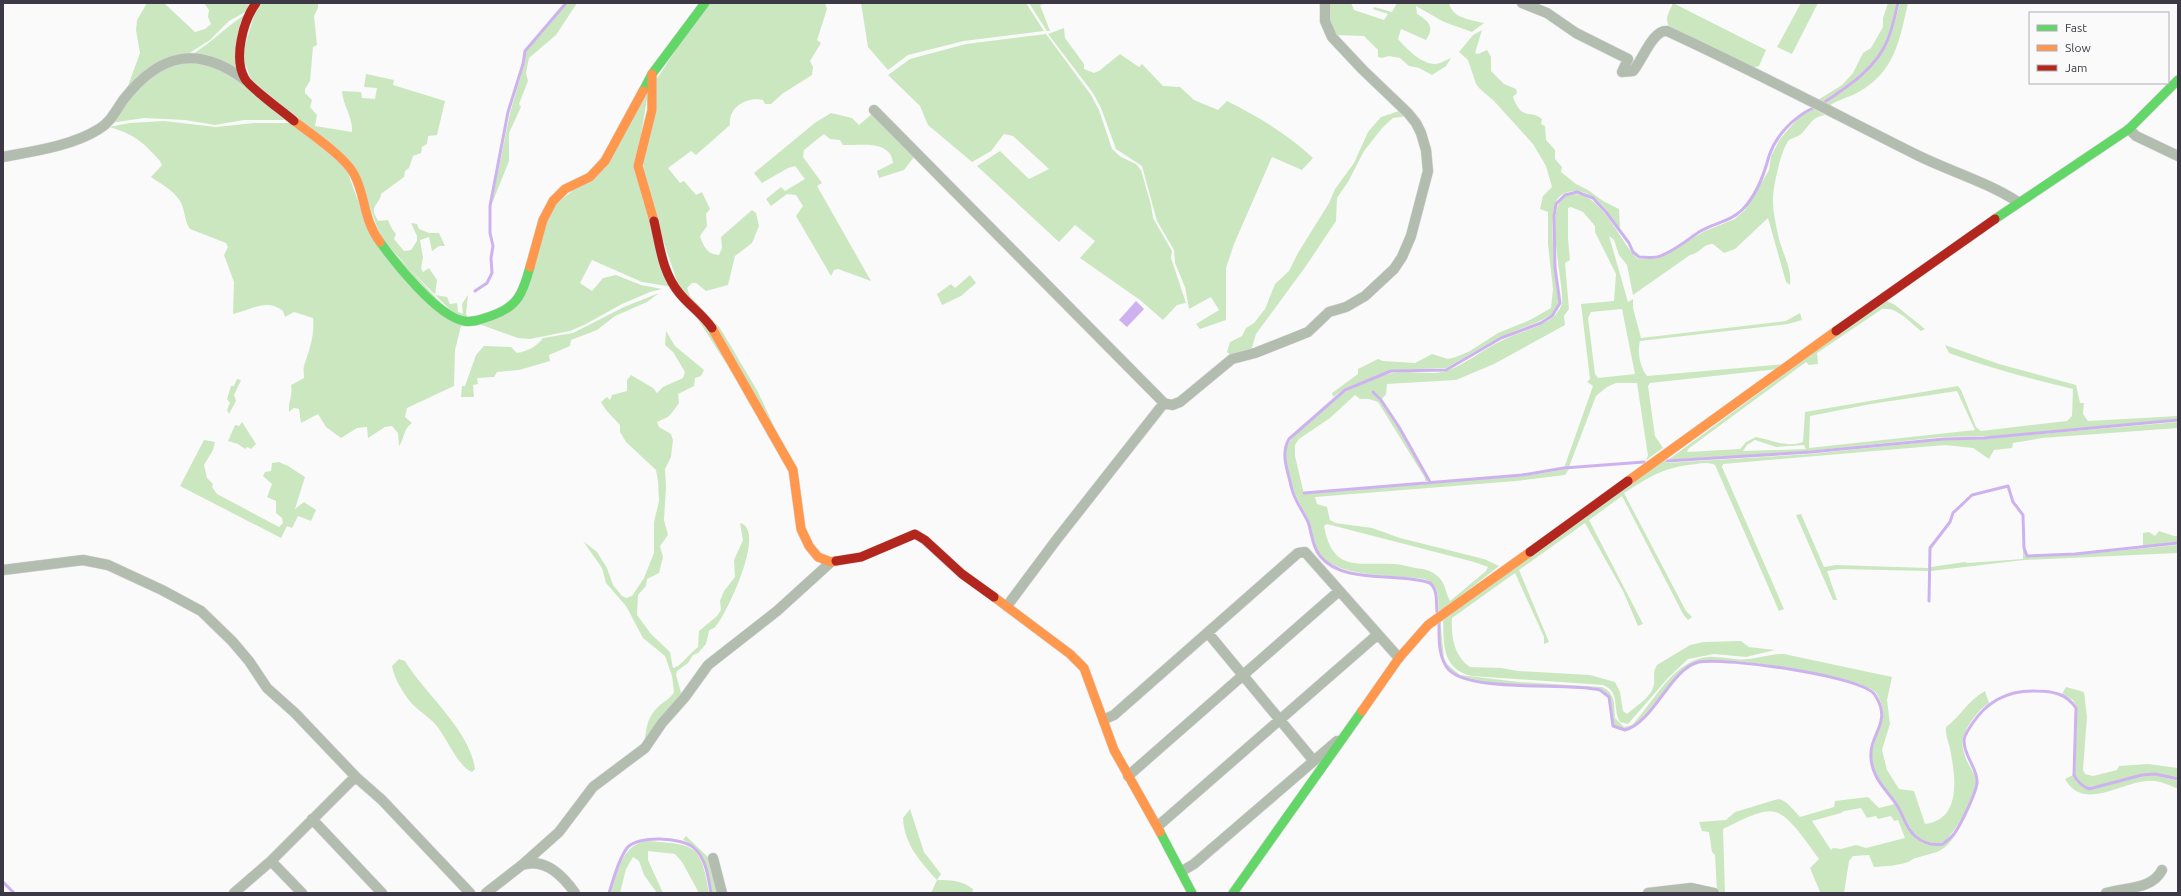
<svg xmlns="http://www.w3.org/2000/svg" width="2181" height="896" font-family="Ubuntu,sans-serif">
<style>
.green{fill:#cbe7c0;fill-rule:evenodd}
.water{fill:#ceb2ef}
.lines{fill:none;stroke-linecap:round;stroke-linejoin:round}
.stream{stroke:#ceb2ef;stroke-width:3}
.street-casing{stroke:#d8d7d9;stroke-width:11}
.fast-casing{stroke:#d8d7d9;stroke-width:10}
.slow-casing{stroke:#d8d7d9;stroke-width:10}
.jam-casing{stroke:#d8d7d9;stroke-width:10}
.street{stroke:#b3bdaf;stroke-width:10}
.fast{stroke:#63d668;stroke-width:9}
.slow{stroke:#ff974d;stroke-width:9}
.jam{stroke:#b3261e;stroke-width:9}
</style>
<rect width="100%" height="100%" fill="#fafafa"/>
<path class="green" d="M 147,3 L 164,3 L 195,32 L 205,29 L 211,24 L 208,17 L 209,10 L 204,3 L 252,3 L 249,10 L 229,21 L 210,40 L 188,54 L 177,57 L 124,97 L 140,53 L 136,30 L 137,20 Z
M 258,3 L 318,3 L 318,8 L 314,16 L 317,45 L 313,47 L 310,81 L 305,89 L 305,93 L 312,100 L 310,107 L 317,115 L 315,126 L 352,132 C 353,117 343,106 342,91 L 361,92 L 362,98 L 375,99 L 377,88 L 364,87 L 366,74 L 394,80 L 393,85 L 445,101 L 437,135 L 428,136 L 427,144 L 422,147 L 421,153 L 413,156 L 409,168 L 405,171 L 404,177 L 381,194 C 381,201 373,204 374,213 L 378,221 L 388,220 L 392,229 L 396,234 L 394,239 L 404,251 L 411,250 L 417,241 L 417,236 L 411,223 L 417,224 L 419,229 L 429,233 L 439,233 L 445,246 L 439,246 L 432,251 L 429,237 L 420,240 L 423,257 L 421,268 L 423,272 L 429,268 L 437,280 L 435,295 L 447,297 L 450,304 L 457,303 L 458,312 L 463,314 L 462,304 L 468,295 L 466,314 L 469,320 L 451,314 L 381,238 L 359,176 L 253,85 L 242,55 Z
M 567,3 L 577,3 L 556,35 L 529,58 L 526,73 L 528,81 L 519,104 L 521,107 L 509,133 L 509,161 L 491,206 L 510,113 L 524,65 L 526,51 Z
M 707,3 L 825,3 L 827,9 L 817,40 L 821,43 L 810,61 L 813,67 L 812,75 L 782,94 L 771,104 L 765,104 L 763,100 C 747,96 728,107 730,125 L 696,155 L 691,151 L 668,168 L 680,183 L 684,181 L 696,195 L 702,192 L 710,209 L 706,214 L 707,226 L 700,236 C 703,246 708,255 719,255 L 722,248 L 721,237 L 752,210 L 756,213 L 759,226 L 752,243 L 735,256 L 728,285 L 706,291 L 696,283 L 692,283 L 687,288 L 690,296 L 720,328 L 729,343 L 758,392 L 794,469 L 681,293 L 642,178 L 654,83 Z
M 861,3 L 1026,3 L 1044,31 L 964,41 L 908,55 L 888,70 L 868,47 Z
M 1029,3 L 1047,3 L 1040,5 L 1050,31 L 1047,31 Z
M 1327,3 L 1351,3 L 1354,10 L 1384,20 L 1388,14 L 1373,9 L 1374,7 L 1392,12 L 1397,3 L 1449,3 C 1452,18 1471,20 1484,23 L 1472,32 L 1444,22 L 1416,6 L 1417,14 C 1429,21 1435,27 1426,40 L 1401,29 L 1398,39 C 1406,48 1421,64 1435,64 C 1440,64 1446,60 1451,58 L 1446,66 L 1432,75 L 1419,68 L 1409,66 L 1400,58 L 1389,56 L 1382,58 L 1378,57 L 1378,50 L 1364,36 L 1334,35 L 1329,27 Z
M 1673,3 L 1766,50 L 1759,66 L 1751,68 L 1669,26 C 1664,18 1670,11 1673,3 Z
M 1801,3 L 1818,3 L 1792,54 L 1777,47 Z
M 1888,3 L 1897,3 C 1894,15 1892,27 1887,39 C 1876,67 1846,86 1822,102 L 1818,100 L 1842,85 L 1853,73 L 1863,53 L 1871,48 L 1883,27 L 1883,18 Z
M 1900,3 L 1908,3 C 1899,42 1895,72 1857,93 C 1848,98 1835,100 1827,108 L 1822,105 C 1848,88 1874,70 1888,42 C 1894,30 1896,16 1900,3 Z
M 244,15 L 240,70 L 193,54 C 212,42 226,27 244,15 Z
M 1064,28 L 1065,38 L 1084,64 L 1084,69 L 1094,73 L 1099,71 L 1120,54 L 1139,67 L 1142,64 L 1163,86 L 1180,87 L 1194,100 L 1218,110 L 1227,101 C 1259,117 1287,134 1313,158 L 1302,170 L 1272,157 L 1234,244 L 1226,268 L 1226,320 L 1200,329 L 1196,324 L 1219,310 L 1211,297 L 1189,309 L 1185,287 L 1175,263 L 1174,250 L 1157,221 L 1142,166 L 1116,149 L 1101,108 L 1093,93 L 1048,34 Z
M 1482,30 L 1475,53 L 1478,54 L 1487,50 L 1491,57 L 1491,71 L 1504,84 L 1516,89 L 1517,93 L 1513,97 C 1522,122 1531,109 1542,119 L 1541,124 L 1545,126 L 1546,140 L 1555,150 L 1555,159 L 1562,167 L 1561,172 L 1576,184 L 1588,190 L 1603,201 L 1619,209 L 1620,229 C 1609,214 1595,189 1573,191 C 1565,192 1559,195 1556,202 C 1548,219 1556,283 1559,303 L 1551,315 L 1540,321 L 1500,337 L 1446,368 L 1391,370 L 1344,389 L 1333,397 L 1332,393 L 1358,374 L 1358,369 L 1378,359 L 1383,361 L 1415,363 L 1432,354 L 1448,359 L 1456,357 L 1470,351 L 1498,333 L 1530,320 L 1551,308 L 1553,289 L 1548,244 L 1548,212 L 1540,209 L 1543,196 L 1552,187 L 1546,166 L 1533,144 L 1494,101 L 1480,89 L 1476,84 L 1468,60 L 1459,52 L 1473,35 Z
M 1046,34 L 1091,95 L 1099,110 L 1112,149 L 1121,157 L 1136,164 L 1141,170 L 1151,205 L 1153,218 L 1172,251 L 1171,258 L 1186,303 L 1177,305 L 1163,320 L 1140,300 L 1080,258 L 1095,241 L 1075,225 L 1059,242 L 977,166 L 1000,151 L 1029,179 L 1049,169 L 1013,136 L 1004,134 L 991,151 L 972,162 L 928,125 L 920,106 L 888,75 L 910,59 L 966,44 Z
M 174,62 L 219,65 L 291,120 L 244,120 L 215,125 L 185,120 L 144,118 L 110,123 L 136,88 Z
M 649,87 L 637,159 L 673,287 L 642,282 L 592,260 L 580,283 L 592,291 L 603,278 L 616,275 L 641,285 L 662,289 L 650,292 L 622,304 L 584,325 L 570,331 L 530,339 L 518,338 L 479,324 L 512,310 L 552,207 L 585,181 Z
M 1814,109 L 1825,115 C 1811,117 1810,126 1800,135 C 1797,137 1792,138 1789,140 C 1781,149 1773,187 1773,199 C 1773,212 1776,226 1779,239 C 1783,254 1792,269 1790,285 L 1786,282 L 1768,218 L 1735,249 L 1724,253 L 1713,244 C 1704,243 1699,254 1690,255 L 1633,295 L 1627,265 L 1619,255 L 1614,240 L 1609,236 L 1628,302 L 1633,299 L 1633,308 L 1641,338 L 1786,321 L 1800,313 L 1802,320 L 1788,324 L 1640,341 C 1637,352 1640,367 1647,376 L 1785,364 L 1778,369 L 1650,383 L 1648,386 L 1655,436 L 1663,448 L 1645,461 L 1648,456 L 1637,383 L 1616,383 L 1607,387 L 1596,396 L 1569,467 L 1564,468 L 1593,386 L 1587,382 L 1590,379 L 1581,304 L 1614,301 L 1616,274 L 1595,232 L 1595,226 L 1583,212 L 1571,207 L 1568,208 L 1568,239 L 1570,260 L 1565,263 L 1569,309 L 1564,316 L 1565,325 L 1494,364 L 1456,380 L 1387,384 L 1386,394 L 1382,399 L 1373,392 C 1396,418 1411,451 1429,481 L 1425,481 L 1425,478 L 1378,402 L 1369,399 L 1360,399 L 1355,395 L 1330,418 L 1299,439 L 1295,445 L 1295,456 L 1304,494 L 1522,476 L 1569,469 L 1565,475 L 1516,481 L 1315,497 L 1317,504 L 1327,507 L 1330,520 L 1335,523 L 1372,528 L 1400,538 L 1484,559 L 1499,566 L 1439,613 C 1438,598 1440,584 1424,579 C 1397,575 1335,578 1319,553 C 1312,541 1312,525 1305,513 C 1295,495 1283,471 1286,448 C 1288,438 1333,400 1343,393 C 1350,389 1385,374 1393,373 C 1410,370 1429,376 1446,371 C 1461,367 1487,347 1503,340 C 1518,332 1537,329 1552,318 C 1556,315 1561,308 1562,303 C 1564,283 1543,206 1566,196 C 1599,183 1620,244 1638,259 L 1657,259 L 1705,231 L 1735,219 L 1745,210 L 1762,182 L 1769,170 L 1771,156 L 1780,139 L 1799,117 ZM 1622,309 L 1635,374 L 1598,378 L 1595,374 L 1588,318 L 1591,312 ZM 1327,524 L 1474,562 L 1488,567 L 1486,571 L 1450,601 C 1445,592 1446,582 1436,575 C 1430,570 1423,569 1416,568 C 1409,567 1401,564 1394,564 C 1357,562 1333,573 1324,526 Z
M 1402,110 L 1407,116 L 1393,118 L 1383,127 L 1364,151 L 1348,182 L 1337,198 L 1336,221 L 1306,266 L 1256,334 L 1251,351 L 1232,357 L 1227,352 L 1230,342 L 1242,336 L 1246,328 L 1254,323 L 1265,309 L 1275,284 L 1289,271 L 1298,253 L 1329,203 L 1335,189 L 1354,163 L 1368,132 L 1381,117 Z
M 831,113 L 852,118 L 859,125 L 872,114 L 914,157 L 904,170 L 879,178 L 877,171 L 893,163 C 891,139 858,146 843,145 L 840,140 L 830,139 L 824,134 L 804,150 L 803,157 L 822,183 L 817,186 L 871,281 L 838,269 L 834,270 L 831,276 L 796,216 L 803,206 L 796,195 L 787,194 L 771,206 L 766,199 L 781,187 L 785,191 L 805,179 L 795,166 L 788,168 L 762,183 L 754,173 L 816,122 Z
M 164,121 L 216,127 L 254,123 L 297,123 L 345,165 L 367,226 L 462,322 L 455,350 L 454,386 L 407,408 L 405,417 L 412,423 C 403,429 405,438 399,446 L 398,433 L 392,426 L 385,427 L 368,438 L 367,427 L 357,428 L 341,438 L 326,427 L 318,414 L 301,423 L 299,409 L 294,408 L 289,412 C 288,401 293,396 291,385 L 304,378 C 304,374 303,369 304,366 C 309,351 315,335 313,318 L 294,312 L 285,317 L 283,311 C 266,298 252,310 233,314 L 234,282 L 224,255 L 228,247 L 226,243 L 190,229 C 185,222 185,213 182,205 C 177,192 161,184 151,177 L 162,165 L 160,161 C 143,142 134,134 109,127 L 130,123 Z
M 970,275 L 976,283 L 961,296 L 942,305 L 937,294 L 951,284 L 955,288 Z
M 659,293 L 647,302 L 615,316 L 597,330 L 571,340 L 570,346 L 549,355 L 550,361 L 519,370 L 497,372 L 494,377 L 477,378 L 478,384 L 473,385 L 474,397 L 461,397 L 462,386 L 465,386 L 476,355 L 484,346 L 511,347 L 517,353 C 528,351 536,347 543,338 L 573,333 L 624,307 Z
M 1885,300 L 1895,305 L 1925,329 L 1921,331 C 1910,322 1896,306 1882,309 L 1817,353 L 1818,364 L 1809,365 L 1806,362 L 1688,449 L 1687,452 L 1740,449 L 1746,442 L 1756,437 C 1773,440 1785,448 1803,442 L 1805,412 L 1958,386 L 1961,390 L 1976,427 L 1981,431 L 2067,421 L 2072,416 L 2073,389 C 2031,379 1990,368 1949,353 L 1945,345 L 1999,364 L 2076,385 L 2080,403 L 2084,403 L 2083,414 L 2088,421 L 2178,416 L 2178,419 L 1993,436 L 1942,437 L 1810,451 L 1668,460 ZM 1957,391 L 1975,430 L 1809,448 L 1810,416 L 1871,404 ZM 1755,440 L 1776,447 L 1804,445 L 1806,449 L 1743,451 L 1747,445 Z
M 666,331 L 675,346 L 704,370 L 701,376 L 695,378 L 694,386 L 678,394 L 679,403 L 674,410 L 668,417 L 657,422 L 659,427 L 671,434 L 673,440 L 671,457 L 665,469 L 666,487 L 664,520 L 668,535 L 660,546 L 663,557 L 659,573 L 647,579 L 646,586 L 638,595 L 637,615 L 651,634 L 670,652 L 673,668 C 680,667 690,653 698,647 L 699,631 L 717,616 L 721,610 L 720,601 L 724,591 L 735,577 L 734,560 L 743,540 L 740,523 C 767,529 727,613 716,626 C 714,629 712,628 709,631 L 706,644 L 698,653 L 693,655 L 688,663 L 677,671 L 676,675 L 682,696 L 644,746 C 646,731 646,718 658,707 C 664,701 670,699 674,692 L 672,676 L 665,656 L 643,638 L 626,606 L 606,583 L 602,568 L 583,541 L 597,552 L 607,568 L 613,585 L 622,596 L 626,598 L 632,596 L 644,578 L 654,553 L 654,522 L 659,501 L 658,481 L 656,470 L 626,442 L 620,432 L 620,425 L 606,410 L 601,402 L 607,397 L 610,400 L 612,395 L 627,391 L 627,380 L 631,375 L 653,388 L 657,393 L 663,387 L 683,378 L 685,372 L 673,352 L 665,345 Z
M 237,379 L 241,380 L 234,395 L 236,401 L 229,414 L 227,410 L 230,403 L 227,399 L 231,386 L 234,386 Z
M 242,422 L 256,444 L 251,449 L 247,447 L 245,449 L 238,444 L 228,441 L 235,425 L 239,426 Z
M 2178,422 L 2178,428 L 2042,438 L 2013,443 L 2012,448 L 1994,450 L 1989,459 L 1973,448 L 1945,445 L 1723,464 L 1722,467 L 1784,609 L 1779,611 L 1715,465 C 1709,462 1702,463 1696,464 C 1664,467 1651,476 1624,493 L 1686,611 L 1692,617 L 1688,620 L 1683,614 L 1622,496 L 1589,520 L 1643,624 L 1638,626 L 1623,591 L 1585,523 L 1519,570 L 1549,642 L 1544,644 L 1544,637 L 1515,573 L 1452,618 C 1451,637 1454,656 1470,667 L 1501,668 L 1518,671 L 1590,675 L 1615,682 L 1620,692 L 1623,711 L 1627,714 C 1635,707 1653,696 1654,684 C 1655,676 1652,673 1657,665 L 1690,645 L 1704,642 L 1741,641 L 1749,647 L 1775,650 L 1746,657 L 1714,654 L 1688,659 L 1668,678 L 1628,724 L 1620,722 C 1612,709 1621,692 1603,685 L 1472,676 C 1440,669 1444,641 1443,615 L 1664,460 L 1667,463 L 1811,454 L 1945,440 L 1984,439 Z
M 204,440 L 215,442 L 213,450 L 204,465 L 207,478 L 213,484 L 212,487 L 217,494 L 279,527 L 283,523 L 282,518 L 276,513 L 276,501 L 267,497 L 272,484 L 263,476 L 265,472 L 271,471 L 272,463 L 279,462 L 288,466 L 305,477 L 295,509 L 304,502 L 316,510 L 311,521 L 298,516 L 292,528 L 287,526 L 281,538 L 180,486 Z
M 1801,514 L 1824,567 L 1836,565 L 1928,568 L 1928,571 L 1839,569 L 1827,571 L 1837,600 L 1833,600 L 1796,515 Z
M 2159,531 L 2174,536 L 2178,536 L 2178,542 L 2143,546 L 2143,533 L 2149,532 L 2155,536 Z
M 2178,545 L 2178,553 L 2024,560 L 1931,571 L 1931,567 L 1965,562 L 1967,563 L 2023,559 L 2023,548 L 2026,557 L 2075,555 Z
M 1440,619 L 1444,658 L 1447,664 L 1460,675 L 1519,682 L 1602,687 C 1616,693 1614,705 1615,718 L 1624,727 L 1632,725 C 1654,702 1673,660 1708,657 C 1721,656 1735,661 1748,659 C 1761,658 1771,654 1784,654 L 1892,677 L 1887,700 L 1890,724 L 1882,750 L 1887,770 L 1899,789 L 1914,791 L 1925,824 C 1960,820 1956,781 1951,754 C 1950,744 1945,736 1946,727 C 1961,716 1968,700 1985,691 L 1989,703 C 1978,710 1967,725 1963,738 C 1961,744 1964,753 1966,759 C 1969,766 1976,775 1976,782 C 1975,796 1954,838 1941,843 C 1917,853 1907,819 1898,805 C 1888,790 1872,777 1872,757 C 1872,731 1893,724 1877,694 C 1866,676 1715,653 1694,663 C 1675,672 1652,710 1634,726 C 1626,731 1618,731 1612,723 L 1610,697 L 1600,689 C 1568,681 1471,693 1450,670 C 1438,657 1440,635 1440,619 Z
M 399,659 L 405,661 C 425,694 470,730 475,769 L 472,772 C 458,767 446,736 435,724 C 427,715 415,709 408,699 C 401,689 394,678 392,666 Z
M 2066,687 L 2084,692 L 2087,717 L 2083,770 L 2085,774 L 2093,776 L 2117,770 L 2119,766 L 2148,764 L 2178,768 L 2178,778 C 2142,769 2124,780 2089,788 L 2079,782 L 2075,775 L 2077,708 L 2073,700 L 2062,694 Z
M 2073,775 L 2077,783 L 2089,790 L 2142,776 L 2155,775 L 2178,781 L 2178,789 C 2169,785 2158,780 2148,781 C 2121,782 2083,812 2065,779 Z
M 1868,797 L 1879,808 L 1895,804 C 1909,823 1911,850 1943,845 L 1955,835 C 1943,854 1935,852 1916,858 C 1913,858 1911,861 1908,862 C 1898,866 1885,866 1874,867 L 1869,855 L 1853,856 L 1849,861 L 1844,893 L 1817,893 L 1820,892 L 1810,868 L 1819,859 C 1810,847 1790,815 1775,812 C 1762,808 1736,823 1723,829 L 1725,893 L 1717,891 L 1715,855 L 1712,852 L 1709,832 L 1702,831 L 1699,822 L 1726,820 L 1735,812 L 1778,799 C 1787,800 1794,811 1800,817 L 1834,807 L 1835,801 ZM 1861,808 L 1867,818 L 1876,816 L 1878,819 L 1891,816 L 1894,821 L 1898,820 L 1905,838 L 1866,848 L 1856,845 L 1841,849 L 1833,848 L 1831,850 L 1812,821 L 1841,813 L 1844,811 Z
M 910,809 L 924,852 L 941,874 L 937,880 C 951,880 961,880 973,889 L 972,893 L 931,893 L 937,880 C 920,861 904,844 903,818 Z
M 686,836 L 711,860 L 719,893 L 712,893 C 709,872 705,850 683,840 Z
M 648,841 C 695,845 701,843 709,893 L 699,893 L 682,862 L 675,854 L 648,851 L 648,860 L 663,893 L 657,893 L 644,875 L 639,861 L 633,857 L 626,869 L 620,893 L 610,893 C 619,871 621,844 648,841 Z"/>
<path class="water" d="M 1136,301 L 1144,309 L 1127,327 L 1119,320 Z"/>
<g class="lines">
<path class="stream" d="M 1823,103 C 1847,87 1877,68 1888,39 C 1893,27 1895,15 1898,3
M 475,291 L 487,283 L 492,273 L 491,258 L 493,246 L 490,233 L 490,206 L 508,112 L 523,64 L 525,51 L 566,3
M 1373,392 L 1381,400 L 1399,427 L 1430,482
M 1667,461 L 1811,452 L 1944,439 L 1984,438 L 2178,420
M 1304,493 L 1522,475 L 1564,468 L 1644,462
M 1929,601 L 1930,548 L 1950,522 L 1953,513 L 1972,495 L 2008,486 L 2013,502 L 2023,515 L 2024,548 L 2027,556 L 2075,554 L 2178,543
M 1437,612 C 1436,602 1438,590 1430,583 C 1399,572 1343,585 1320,556 C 1312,547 1312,533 1308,522 C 1302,509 1294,500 1291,486 C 1288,471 1280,454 1289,439 L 1345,390 L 1391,371 L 1446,370 L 1501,338 L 1541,323 L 1552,316 L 1560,303 L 1555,268 L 1554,216 L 1556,204 L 1565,195 L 1577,192 L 1593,198 L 1606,212 L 1629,243 L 1633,252 L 1639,257 C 1645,257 1652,258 1657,257 C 1672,253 1687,240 1699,232 C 1713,223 1730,222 1742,210 C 1757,195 1764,175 1769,156 C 1776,135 1794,117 1813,108
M 1439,623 C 1439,639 1438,658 1449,670 C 1472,693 1567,682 1600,690 L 1609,697 L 1613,726 L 1625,730 C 1654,722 1671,668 1699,662 C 1723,657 1864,676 1875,695 C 1893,723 1869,733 1871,758 C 1872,779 1888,791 1898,807 C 1904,817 1906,828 1915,836 C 1923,843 1932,846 1943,844 C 1946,841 1951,838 1954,834 C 1960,826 1978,790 1977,781 C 1977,768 1964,756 1964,741 C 1964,735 1969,729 1972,724 C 1987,701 2009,690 2036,691 C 2053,691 2067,694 2076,708 L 2074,775 C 2077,782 2082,786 2089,789 L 2142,775 L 2155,774 L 2178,779
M 3,882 L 14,893
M 609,893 C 614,878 618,860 627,848 C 637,835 682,837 694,848 C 707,860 708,877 711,893"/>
<defs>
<path id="street" d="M 1522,3 L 1547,13 L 1576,33 L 1628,59 L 1622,72 L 1633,71 C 1642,61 1653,29 1667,31 C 1752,70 1835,114 1919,156 C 1952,172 1987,182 2018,202
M 874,110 L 1164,403 L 1057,539 L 1007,606
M 2129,129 L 2136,136 L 2178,156
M 3,157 C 34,151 72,146 99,129 C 111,122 116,110 124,99 C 160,53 198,45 245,80
M 1164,403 L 1172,405 L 1180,402 L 1232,359 L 1255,353 L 1308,332 L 1329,312 L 1346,307 L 1365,296 L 1394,269 L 1402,257 L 1411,236 L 1428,171 L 1426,150 L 1421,133 L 1416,123 L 1408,113 L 1363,70 L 1332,37 L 1325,21 L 1325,3
M 3,570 L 83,560 L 108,565 L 162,590 L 201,611 L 232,641 L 249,661 L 267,688 L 295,713 L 357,778 L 382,800 L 470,893
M 1208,633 L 1313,760
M 1105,719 L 1114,715 L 1298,553 L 1305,552 L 1399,658
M 1128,776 L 1339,591
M 312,819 L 382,893
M 1158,826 L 1377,635
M 713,858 L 722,893
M 271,861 L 302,893
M 522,865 L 559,832 L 593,787 L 645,748 L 662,723 L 685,697 L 708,665 L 777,611 L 831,562
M 1182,871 L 1194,864 L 1337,741
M 234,893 L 271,861 L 351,781 L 357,778
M 486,893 L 522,865 C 545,857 563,876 575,893
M 1648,893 L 1691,888 L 1714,893
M 2106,893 C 2125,887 2152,890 2162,870"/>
<path id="fast" d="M 643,91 L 652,74 L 705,3
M 1995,219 L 2129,129 L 2178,80
M 380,242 C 395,263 438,317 464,321 C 473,323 482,319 491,316 C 518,307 523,293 530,267
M 1160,832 L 1192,893
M 1233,893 L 1362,711"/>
<path id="slow" d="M 652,74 L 652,110 L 638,166 L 654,221
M 294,121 C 310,133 345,157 354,174 C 366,196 363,220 380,242
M 530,267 L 543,220 L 553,201 L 565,189 L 590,177 L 605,161 L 643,91
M 712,328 L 793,470 L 801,529 L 809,546 L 818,557 L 831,562 L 836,561
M 1628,481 L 1836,331
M 994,597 L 1070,654 L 1084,668 L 1114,750 L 1160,832
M 1362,711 L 1399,658 L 1428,625 L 1530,552"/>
<path id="jam" d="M 256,3 C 243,21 233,59 245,79 C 249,87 285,113 294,121
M 654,221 C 660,246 662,273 680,294 C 690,306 703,315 712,328
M 1836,331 L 1995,219
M 1530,552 L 1628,481
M 836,561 L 861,557 L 915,534 L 925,540 L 962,574 L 994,597"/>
</defs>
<use href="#street" class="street-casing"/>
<use href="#fast" class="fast-casing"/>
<use href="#slow" class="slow-casing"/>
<use href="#jam" class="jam-casing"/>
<use href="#street" class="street"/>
<use href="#fast" class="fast"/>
<use href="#slow" class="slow"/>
<use href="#jam" class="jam"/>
</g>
<rect width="2181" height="896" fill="none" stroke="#3d3845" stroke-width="8"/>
<rect x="2029" y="12" width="140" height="72" fill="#fafafa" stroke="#aeacb2"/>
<rect x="2037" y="25" width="20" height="6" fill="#63d668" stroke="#aeacb2"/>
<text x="2065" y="32" font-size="12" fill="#3d3845">Fast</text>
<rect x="2037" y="45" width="20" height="6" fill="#ff974d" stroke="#aeacb2"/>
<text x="2065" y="52" font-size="12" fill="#3d3845">Slow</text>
<rect x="2037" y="65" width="20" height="6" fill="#b3261e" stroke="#aeacb2"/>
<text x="2065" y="72" font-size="12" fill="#3d3845">Jam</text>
</svg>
